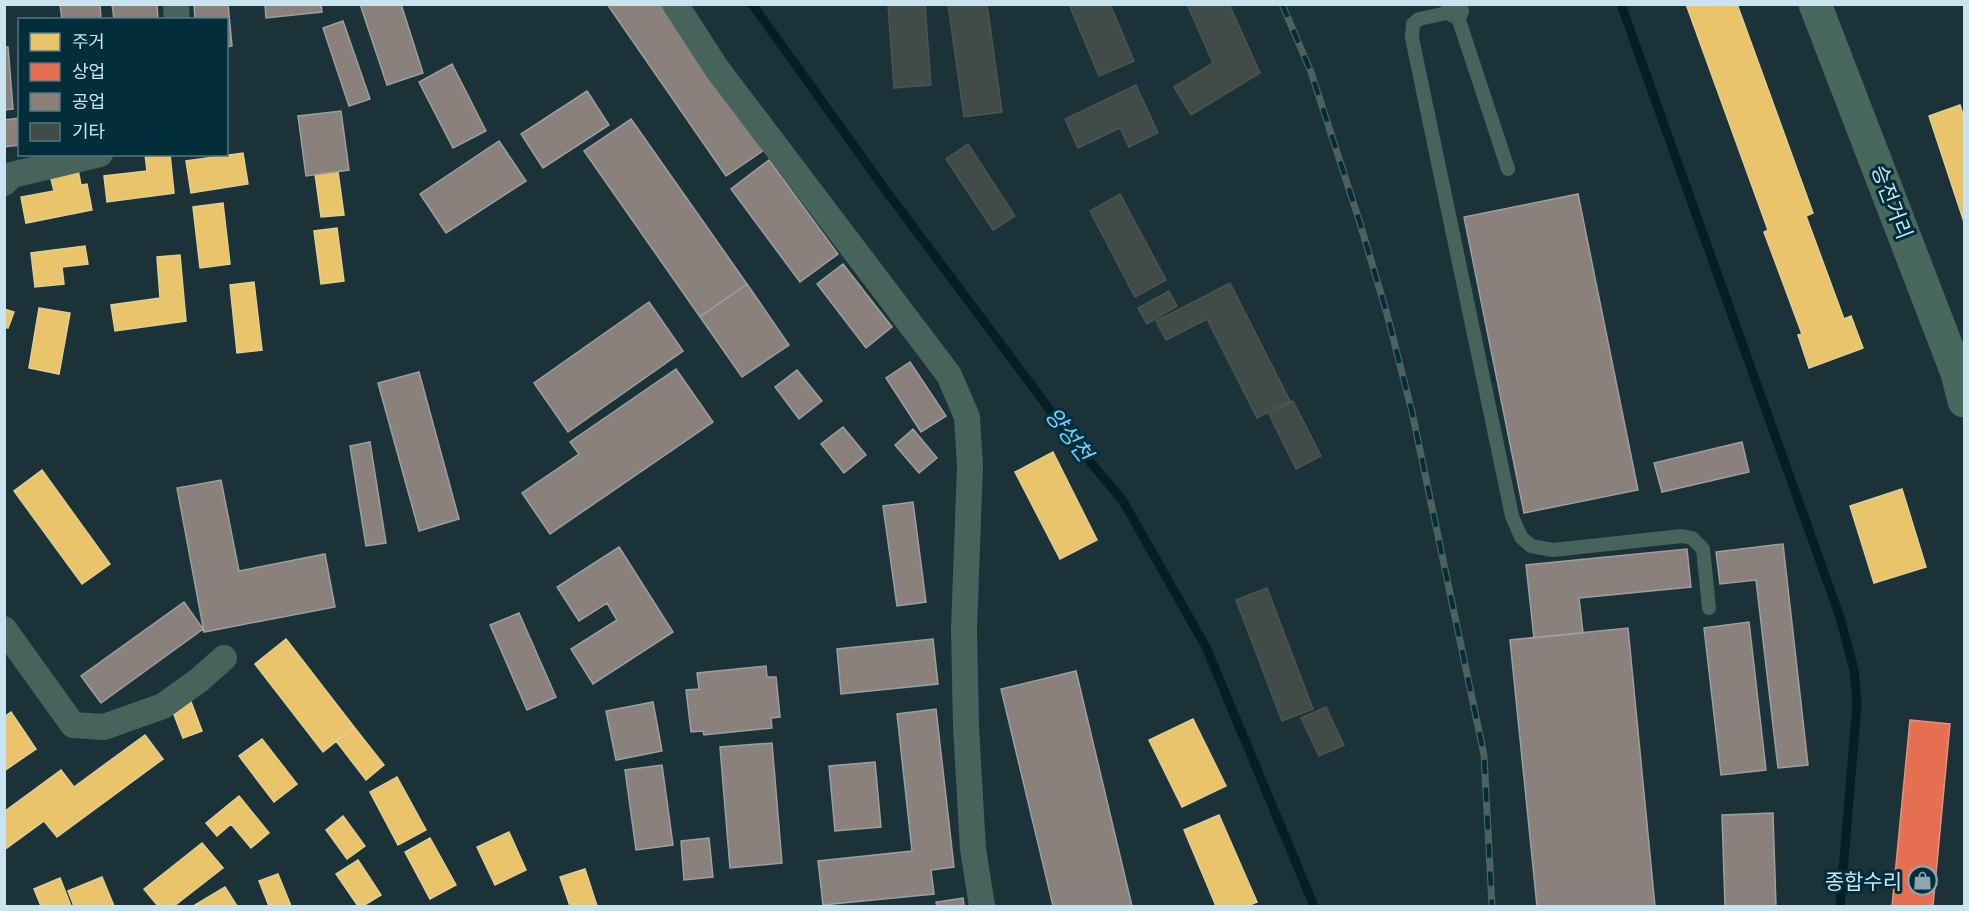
<svg xmlns="http://www.w3.org/2000/svg" width="1969" height="911" font-family="'Public Sans','Noto Sans KR',sans-serif">
<style>
.homes{fill:#e9c46a;stroke:#e0ce92;stroke-width:1.5}
.shops{fill:#e76f51;stroke:#de9280;stroke-width:1.5}
.industry{fill:#8a817c;stroke:#9d9f9e;stroke-width:1.5}
.lines{fill:none;stroke-linecap:round;stroke-linejoin:round}
.stream{stroke:#071d25;stroke-width:9}
.building{fill:#414c48;stroke:#4b554f;stroke-width:1.5}
.service{stroke:#46645c;stroke-width:14}
.minor{stroke:#46645c;stroke-width:26}
.primary{stroke:#48685d;stroke-width:33}
.rail-casing{stroke:#4b625e;stroke-width:7}
.rail{stroke:#022e3b;stroke-width:4.5;stroke-dasharray:14;stroke-linecap:butt}
.labels{text-anchor:middle;dominant-baseline:central;stroke-width:6;stroke-linejoin:round;paint-order:stroke}
.street-label{font-size:21px;fill:#cae4ef;stroke:#022e3b}
.poi-label{font-size:21px;fill:#cae4ef;stroke:#022e3b;text-anchor:end}
.water-label{font-size:22px;font-style:italic;fill:#69d7fe;stroke:#022e3b}
</style>
<rect width="100%" height="100%" fill="#1b3238"/>
<path class="homes" d="M 1686,4 L 1737,4 L 1813,213 L 1806,216 L 1844,319 L 1851,316 L 1863,348 L 1809,368 L 1798,335 L 1802,334 L 1764,232 L 1768,230 Z
M 1960,105 L 1964,118 L 1964,222 L 1929,116 Z
M 243,153 L 248,184 L 191,193 L 186,161 Z
M 145,154 L 170,154 L 174,193 L 107,202 L 104,176 L 147,171 Z
M 77,165 L 81,185 L 87,184 L 92,210 L 26,223 L 21,197 L 54,191 L 49,171 Z
M 338,172 L 344,215 L 321,217 L 315,174 Z
M 223,203 L 230,264 L 200,268 L 193,207 Z
M 337,228 L 344,281 L 321,284 L 314,231 Z
M 85,246 L 88,264 L 62,267 L 64,284 L 35,287 L 31,253 Z
M 180,255 L 186,321 L 115,331 L 111,305 L 160,298 L 157,257 Z
M 254,282 L 262,350 L 237,353 L 230,285 Z
M 39,308 L 70,313 L 59,374 L 29,368 Z
M 4,309 L 14,312 L 8,328 L 4,327 Z
M 1053,452 L 1097,540 L 1060,559 L 1015,472 Z
M 42,470 L 110,564 L 82,584 L 14,491 Z
M 1902,489 L 1926,567 L 1874,583 L 1850,506 Z
M 286,639 L 354,727 L 323,752 L 255,664 Z
M 190,699 L 202,731 L 183,738 L 171,707 Z
M 11,712 L 36,749 L 4,771 L 4,717 Z
M 1193,719 L 1226,786 L 1182,807 L 1149,740 Z
M 354,727 L 384,765 L 366,780 L 336,741 Z
M 145,735 L 163,759 L 57,837 L 44,821 L 4,850 L 4,812 L 61,770 L 74,787 Z
M 262,739 L 297,784 L 274,802 L 239,756 Z
M 397,777 L 426,830 L 398,845 L 370,792 Z
M 239,796 L 269,833 L 251,848 L 231,824 L 217,836 L 206,823 Z
M 1219,815 L 1257,902 L 1247,906 L 1216,906 L 1184,830 Z
M 343,816 L 365,846 L 347,859 L 326,830 Z
M 509,832 L 526,870 L 495,885 L 477,847 Z
M 430,838 L 456,885 L 430,899 L 405,852 Z
M 202,843 L 223,868 L 174,906 L 158,906 L 144,889 Z
M 358,860 L 381,895 L 363,906 L 358,906 L 336,874 Z
M 585,869 L 597,906 L 570,906 L 560,877 Z
M 278,874 L 291,906 L 269,906 L 259,881 Z
M 102,877 L 114,906 L 74,906 L 68,891 Z
M 60,878 L 71,906 L 41,906 L 34,889 Z
M 225,887 L 237,906 L 196,906 L 195,905 Z"/>
<path class="shops" d="M 1910,720 L 1950,724 L 1933,906 L 1892,906 Z"/>
<path class="industry" d="M 60,4 L 100,4 L 101,20 L 62,20 Z
M 112,4 L 157,4 L 158,20 L 114,20 Z
M 194,4 L 228,4 L 232,46 L 226,47 L 226,20 L 195,20 Z
M 265,4 L 321,4 L 322,12 L 266,18 Z
M 360,4 L 401,4 L 423,73 L 387,85 Z
M 607,4 L 663,4 L 764,150 L 726,176 Z
M 343,21 L 370,99 L 349,106 L 323,28 Z
M 4,47 L 8,47 L 13,109 L 4,110 Z
M 452,64 L 486,131 L 453,148 L 419,82 Z
M 587,91 L 609,125 L 543,168 L 521,134 Z
M 341,111 L 349,170 L 306,176 L 298,116 Z
M 20,118 L 20,145 L 4,147 L 4,120 Z
M 631,119 L 747,284 L 700,317 L 584,151 Z
M 499,141 L 526,181 L 446,233 L 420,194 Z
M 769,160 L 838,254 L 800,282 L 731,189 Z
M 1578,194 L 1638,490 L 1524,513 L 1464,217 Z
M 843,264 L 892,327 L 866,348 L 817,284 Z
M 747,284 L 789,345 L 742,377 L 700,317 Z
M 649,302 L 683,351 L 568,432 L 534,383 Z
M 910,362 L 946,416 L 921,432 L 886,378 Z
M 676,369 L 713,422 L 550,534 L 522,493 L 579,454 L 570,442 Z
M 797,370 L 822,401 L 799,419 L 775,387 Z
M 419,372 L 459,519 L 419,531 L 378,383 Z
M 843,427 L 866,455 L 844,473 L 821,444 Z
M 913,429 L 937,458 L 919,473 L 895,445 Z
M 370,442 L 386,543 L 366,546 L 350,446 Z
M 1742,442 L 1749,472 L 1662,492 L 1654,463 Z
M 221,480 L 239,571 L 325,554 L 335,607 L 204,632 L 177,488 Z
M 913,502 L 926,602 L 897,606 L 883,506 Z
M 1783,544 L 1808,765 L 1778,768 L 1756,580 L 1720,584 L 1716,552 Z
M 619,547 L 673,632 L 593,684 L 571,649 L 617,620 L 607,603 L 579,621 L 557,587 Z
M 1687,549 L 1691,587 L 1579,598 L 1583,633 L 1534,638 L 1526,565 Z
M 184,602 L 203,629 L 101,703 L 81,676 Z
M 519,613 L 556,697 L 527,710 L 490,625 Z
M 1749,622 L 1766,770 L 1721,775 L 1704,628 Z
M 1628,628 L 1655,906 L 1537,906 L 1510,640 Z
M 933,639 L 938,684 L 841,694 L 837,649 Z
M 766,666 L 767,677 L 776,677 L 780,717 L 771,718 L 772,728 L 704,735 L 703,731 L 691,732 L 686,690 L 699,689 L 697,673 Z
M 1076,671 L 1132,906 L 1053,906 L 1001,689 Z
M 653,702 L 662,751 L 616,760 L 606,711 Z
M 936,709 L 954,867 L 931,870 L 934,894 L 823,905 L 818,861 L 912,851 L 897,714 Z
M 772,743 L 782,863 L 730,868 L 720,747 Z
M 875,762 L 881,827 L 835,831 L 829,766 Z
M 662,765 L 673,845 L 636,850 L 625,770 Z
M 1773,813 L 1776,906 L 1725,906 L 1722,815 Z
M 709,838 L 713,877 L 684,880 L 681,841 Z
M 963,898 L 964,906 L 937,906 L 936,902 Z"/>
<g class="lines">
<path class="stream" d="M 752,4 L 887,192 L 1077,446 L 1123,501 L 1206,647 L 1314,906
M 1621,4 L 1840,617 L 1854,670 L 1857,704 L 1840,906"/>
</g>
<path class="building" d="M 888,4 L 925,4 L 931,85 L 894,88 Z
M 948,4 L 987,4 L 1002,112 L 964,117 Z
M 1069,4 L 1110,4 L 1134,61 L 1099,76 Z
M 1187,4 L 1229,4 L 1260,73 L 1191,115 L 1174,87 L 1213,63 Z
M 1136,85 L 1158,133 L 1129,147 L 1120,128 L 1078,148 L 1065,119 Z
M 968,144 L 1015,216 L 993,230 L 946,159 Z
M 1120,194 L 1166,280 L 1135,297 L 1090,211 Z
M 1230,283 L 1290,401 L 1257,418 L 1207,319 L 1166,340 L 1156,321 Z
M 1169,291 L 1177,306 L 1147,324 L 1138,308 Z
M 1293,401 L 1321,456 L 1296,469 L 1269,414 Z
M 1267,588 L 1313,709 L 1282,721 L 1236,600 Z
M 1326,707 L 1344,745 L 1319,756 L 1301,718 Z"/>
<g class="lines">
<path class="service" d="M 1508,169 L 1456,11 L 1419,19 L 1413,24 L 1412,38 L 1512,516 L 1521,537 L 1531,546 L 1553,550 L 1682,536 L 1692,538 L 1703,549 L 1709,608"/>
<path class="minor" d="M 176,4 L 177,20
M 675,4 L 717,69 L 949,375 L 967,417 L 970,466 L 964,629 L 966,727 L 973,849 L 982,906
M 1454,4 L 1456,11
M 4,183 L 12,175 L 100,154
M 4,629 L 73,725 L 104,727 L 163,706 L 199,680 L 224,658"/>
<path class="primary" d="M 1815,4 L 1957,373 L 1964,401"/>
<defs>
<path id="rail" d="M 1282,4 L 1311,72 L 1359,220 L 1387,314 L 1412,412 L 1484,755 L 1492,906"/>
</defs>
<use href="#rail" class="rail-casing"/>
<use href="#rail" class="rail"/>
</g>
<defs>
<symbol id="shop-ring" viewBox="-11 -11 22 22"><circle r="9.5" fill="#022e3b" stroke="#8da6af" stroke-width="1.5"/><path d="M-5-2.5h2.3a2.7 3.5 0 0 1 5.4 0H5L5.5 6h-11ZM-1.5-2.5h3a1.5 2.3 0 0 0-3 0Z" fill="#8da6af"/></symbol>
</defs>
<g fill-rule="evenodd">
<use href="#shop-ring" x="1906" y="864" width="33" height="33"/>
</g>
<g class="labels">
<g class="street-label">
<text transform="translate(1892 202) rotate(69)">승전거리</text>
</g>
<g class="poi-label">
<text x="1902" y="881">종합수리</text>
</g>
<g class="water-label">
<text transform="translate(1069 434) rotate(52)">양성천</text>
</g>
</g>
<rect width="1969" height="911" fill="none" stroke="#cae4ef" stroke-width="12"/>
<rect x="18" y="18" width="210" height="138" fill="#022e3b" stroke="#527783" stroke-width="1.5"/>
<rect x="30" y="33" width="30" height="18" fill="#e9c46a" stroke="#527783" stroke-width="1.5"/>
<text x="72" y="48" font-size="18" fill="#cae4ef">주거</text>
<rect x="30" y="63" width="30" height="18" fill="#e76f51" stroke="#527783" stroke-width="1.5"/>
<text x="72" y="78" font-size="18" fill="#cae4ef">상업</text>
<rect x="30" y="93" width="30" height="18" fill="#8a817c" stroke="#527783" stroke-width="1.5"/>
<text x="72" y="108" font-size="18" fill="#cae4ef">공업</text>
<rect x="30" y="123" width="30" height="18" fill="#414c48" stroke="#527783" stroke-width="1.5"/>
<text x="72" y="138" font-size="18" fill="#cae4ef">기타</text>
</svg>
